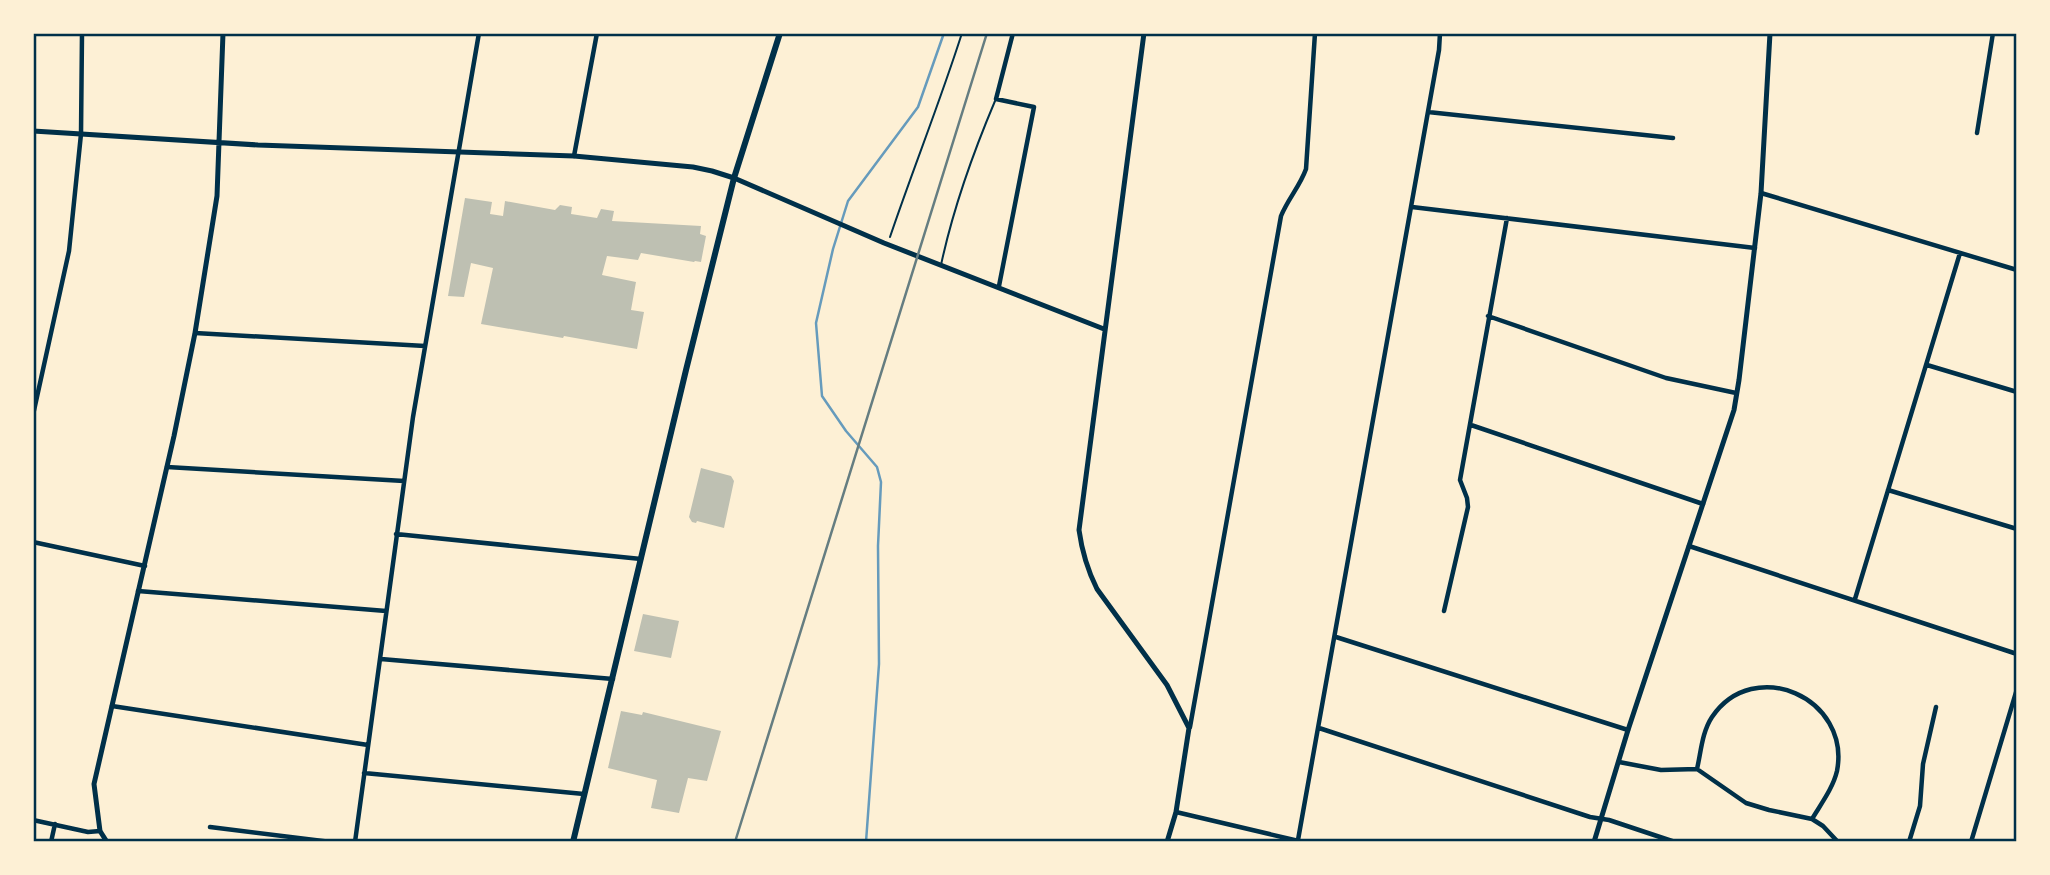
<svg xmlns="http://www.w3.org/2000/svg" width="2050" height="875" font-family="'Zilla Slab',serif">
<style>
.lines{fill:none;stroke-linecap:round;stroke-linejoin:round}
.stream{stroke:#669bbc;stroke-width:2.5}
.building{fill:#bec0b2}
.path{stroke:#003049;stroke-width:2}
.service{stroke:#003049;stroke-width:2}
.minor{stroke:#003049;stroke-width:4.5}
.tertiary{stroke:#003049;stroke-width:5}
.secondary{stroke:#003049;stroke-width:6}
.rail{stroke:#657d81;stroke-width:2.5}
.neatline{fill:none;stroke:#003049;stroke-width:2.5}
</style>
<rect width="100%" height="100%" fill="#fdf0d5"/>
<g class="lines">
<path class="stream" d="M 866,842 L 879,664 L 878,546 L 881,482 L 877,467 L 846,431 L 822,396 L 816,323 L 833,249 L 848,201 L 918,107 L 944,33"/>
</g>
<path class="building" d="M 465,198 L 492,202 L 490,214 L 503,216 L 505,201 L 555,210 L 560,205 L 572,207 L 571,214 L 597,218 L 601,209 L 614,211 L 612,221 L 701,226 L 700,234 L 706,236 L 701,262 L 695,261 L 694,262 L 641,253 L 638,260 L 607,256 L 602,275 L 636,282 L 631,310 L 644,312 L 637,349 L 564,336 L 563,338 L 481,324 L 493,268 L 471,263 L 464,297 L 448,296 Z
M 701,468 L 731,476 L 734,481 L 724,528 L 697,521 L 696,523 L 692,522 L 689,517 Z
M 643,614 L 679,621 L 671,658 L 634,651 Z
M 621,711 L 642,715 L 643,712 L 721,731 L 707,781 L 688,778 L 679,813 L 651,808 L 657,780 L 608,768 Z"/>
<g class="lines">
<path class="path" d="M 890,237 C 913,169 940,102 962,33"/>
<path class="service" d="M 941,265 C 953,209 973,153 995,101"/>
<path class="minor" d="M 1428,112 L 1673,138
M 1977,133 L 1993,33
M 574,156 L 597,33
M 1761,193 L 2017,270
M 1412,207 L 1755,248
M 999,286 L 1034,107 L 996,99 L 1013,33
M 1488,316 L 1666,378 L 1736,393
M 195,333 L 425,346
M 1927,365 L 2017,392
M 33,415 L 69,251 L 81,134 L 82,33
M 1471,425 L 1703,504
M 167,467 L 404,481
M 1888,490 L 2017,529
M 396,534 L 641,559
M 33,542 L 145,566
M 1689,546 L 2017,654
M 138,591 L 386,611
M 1855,599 L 1960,253
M 1444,611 L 1468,507 L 1467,498 L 1460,480 L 1507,218
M 1336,637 L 1628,730
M 381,659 L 613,679
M 112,706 L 368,745
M 1190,727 L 1281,216 C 1288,199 1300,186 1306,169 L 1315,33
M 1319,728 L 1590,817 L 1609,820 L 1675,842
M 1619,762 L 1661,770 L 1697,769 L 1746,803 L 1769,810 L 1812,819 L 1823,826 L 1838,842
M 1697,769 C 1701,752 1702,732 1712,717 C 1754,655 1851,698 1837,771 C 1833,788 1821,804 1812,819
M 364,773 L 584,794
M 1176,812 L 1303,842
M 33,820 L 88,832 L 100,831
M 210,827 L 331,842
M 1298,840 L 1439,50 L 1440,33
M 51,842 L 55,824
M 355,842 L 413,417 L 479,33
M 1909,842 L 1920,806 L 1923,764 L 1936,707
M 1971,842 L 2017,689"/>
<path class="tertiary" d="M 1144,33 L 1079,530 C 1082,552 1087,569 1097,589 L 1167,685 L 1189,728 L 1176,812 L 1167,842
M 33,131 L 258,145 L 574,156 L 693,167 L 712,171 L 734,178 L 884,243 L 1104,329
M 107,842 L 100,831 L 94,784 L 174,436 L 195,333 L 217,196 L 223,33
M 1594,842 L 1628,730 L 1734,410 L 1739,380 L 1761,193 L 1770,33"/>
<path class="secondary" d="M 573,842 L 686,370 L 734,178 L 780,33"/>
<path class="rail" d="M 735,842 L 987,33"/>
</g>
<rect width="2050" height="875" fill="none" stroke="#fdf0d5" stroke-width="70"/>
<rect x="35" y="35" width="1980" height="805" class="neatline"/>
</svg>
